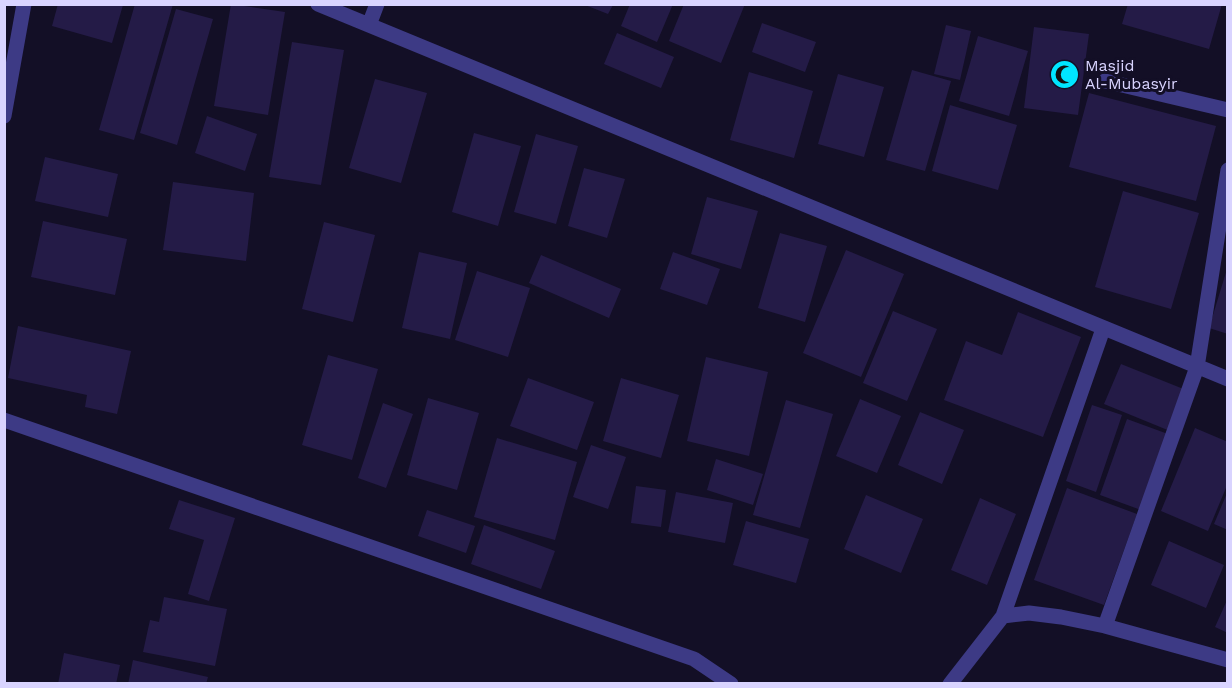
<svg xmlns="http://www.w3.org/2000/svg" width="1232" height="688" font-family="'Work Sans',sans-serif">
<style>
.building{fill:#241b47}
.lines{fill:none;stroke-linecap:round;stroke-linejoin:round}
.minor{stroke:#3d3a85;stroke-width:15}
.labels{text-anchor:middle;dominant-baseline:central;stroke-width:6;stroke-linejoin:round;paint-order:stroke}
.poi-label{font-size:16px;fill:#d9d4ff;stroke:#130f26;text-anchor:start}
</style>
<rect width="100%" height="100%" fill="#130f26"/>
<path class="building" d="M 58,4 L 123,5 L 112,43 L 52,26 Z
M 135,4 L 173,4 L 134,140 L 99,130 Z
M 231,4 L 285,12 L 268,115 L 214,106 Z
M 630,4 L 673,4 L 657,42 L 621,26 Z
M 684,4 L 745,4 L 721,63 L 669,41 Z
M 1128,4 L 1222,4 L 1209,49 L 1122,24 Z
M 585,5 L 613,5 L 608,14 Z
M 176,9 L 213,19 L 177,145 L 140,133 Z
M 762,23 L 816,42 L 805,72 L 752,52 Z
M 946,25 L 971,31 L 960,80 L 934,74 Z
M 1034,27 L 1089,34 L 1078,115 L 1024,108 Z
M 617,33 L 674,57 L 661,88 L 604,64 Z
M 978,36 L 1028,51 L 1009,116 L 959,101 Z
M 292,42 L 344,50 L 321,185 L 269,177 Z
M 912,70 L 951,81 L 925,171 L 886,160 Z
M 749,72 L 813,91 L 794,158 L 730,140 Z
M 838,74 L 884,87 L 864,157 L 818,144 Z
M 375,79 L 427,93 L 401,183 L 349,168 Z
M 1089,93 L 1216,126 L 1196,201 L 1069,167 Z
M 950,105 L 1017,125 L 998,190 L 932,171 Z
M 207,116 L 257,134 L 245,171 L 195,153 Z
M 474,133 L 521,146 L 498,226 L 452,212 Z
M 536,134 L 578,146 L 556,224 L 514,212 Z
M 45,157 L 118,174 L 108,217 L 35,201 Z
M 584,168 L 625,179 L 607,238 L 568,226 Z
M 173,182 L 254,193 L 246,261 L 163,250 Z
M 1123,191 L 1199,213 L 1171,309 L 1095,287 Z
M 707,197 L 758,211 L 741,269 L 691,254 Z
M 43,221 L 127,239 L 115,295 L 31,277 Z
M 324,222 L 375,235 L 353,322 L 302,309 Z
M 780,233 L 827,246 L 805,322 L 758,308 Z
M 846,250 L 904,274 L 861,377 L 803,353 Z
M 419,252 L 467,263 L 450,339 L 402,328 Z
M 673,252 L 720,269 L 707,305 L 660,289 Z
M 541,255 L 621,289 L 609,318 L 529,283 Z
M 1227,269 L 1228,269 L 1228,334 L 1209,328 Z
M 477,271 L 530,288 L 508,357 L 455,340 Z
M 893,311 L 937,329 L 907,401 L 863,383 Z
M 1018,312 L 1081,337 L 1043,437 L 944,400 L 966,341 L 1002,355 Z
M 18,326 L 131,351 L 117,414 L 85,407 L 87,395 L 8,378 Z
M 328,355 L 378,369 L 352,460 L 302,445 Z
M 706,357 L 768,372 L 749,456 L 687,441 Z
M 1121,364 L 1186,390 L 1170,431 L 1104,404 Z
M 528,378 L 594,402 L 577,450 L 510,426 Z
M 621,378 L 679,395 L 661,458 L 603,441 Z
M 428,398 L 479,413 L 457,490 L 407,475 Z
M 860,399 L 901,416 L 877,473 L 836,456 Z
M 786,400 L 833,414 L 800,528 L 753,515 Z
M 383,403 L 413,414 L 386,488 L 358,478 Z
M 1092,405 L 1122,415 L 1096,492 L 1066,481 Z
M 920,412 L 964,430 L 942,484 L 898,465 Z
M 1127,419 L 1168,434 L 1141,510 L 1100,495 Z
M 1195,428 L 1228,442 L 1228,483 L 1208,531 L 1161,511 Z
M 497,438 L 577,462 L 555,540 L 474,517 Z
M 591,445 L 626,457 L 608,509 L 573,497 Z
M 716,459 L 763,474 L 753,505 L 707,490 Z
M 636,486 L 666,490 L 661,527 L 631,523 Z
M 1067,488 L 1137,514 L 1104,605 L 1034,580 Z
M 676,492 L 733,503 L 725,543 L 668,532 Z
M 1227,493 L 1228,493 L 1228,530 L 1214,524 Z
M 866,495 L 923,519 L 901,573 L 844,549 Z
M 980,498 L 1016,514 L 987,585 L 951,570 Z
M 179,500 L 235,518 L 209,601 L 188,594 L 204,540 L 169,529 Z
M 427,510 L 475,526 L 466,553 L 418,536 Z
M 746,521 L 809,539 L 796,583 L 733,565 Z
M 484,525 L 555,551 L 541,589 L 471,564 Z
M 1169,541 L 1224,565 L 1206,608 L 1151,585 Z
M 164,597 L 227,609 L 215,666 L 143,652 L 150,620 L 159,622 Z
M 1228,598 L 1228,633 L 1215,627 Z
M 64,653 L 120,665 L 116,684 L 58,684 Z
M 133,660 L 208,677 L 206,684 L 128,684 Z"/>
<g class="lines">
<path class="minor" d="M 318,4 L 1228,379
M 369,25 L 377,4
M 1105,81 L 1228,110
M 4,116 L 24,4
M 4,420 L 694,659 L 731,684
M 1003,616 L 1103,329
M 1105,626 L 1197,367 L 1228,170
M 950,684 L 1003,616 L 1029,613 L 1061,617 L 1105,626 L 1228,660"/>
</g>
<defs>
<symbol id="mosque-disc" viewBox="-11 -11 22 22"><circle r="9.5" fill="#00e5ff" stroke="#130f26"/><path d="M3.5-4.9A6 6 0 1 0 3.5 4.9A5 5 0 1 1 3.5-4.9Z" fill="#111"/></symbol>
</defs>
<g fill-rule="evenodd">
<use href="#mosque-disc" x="1048" y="58" width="33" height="33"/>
</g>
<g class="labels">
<g class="poi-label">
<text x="1085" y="65">Masjid<tspan x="1085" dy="18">Al-Mubasyir</tspan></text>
</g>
</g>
<rect width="1232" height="688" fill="none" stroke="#d9d4ff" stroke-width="12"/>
</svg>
